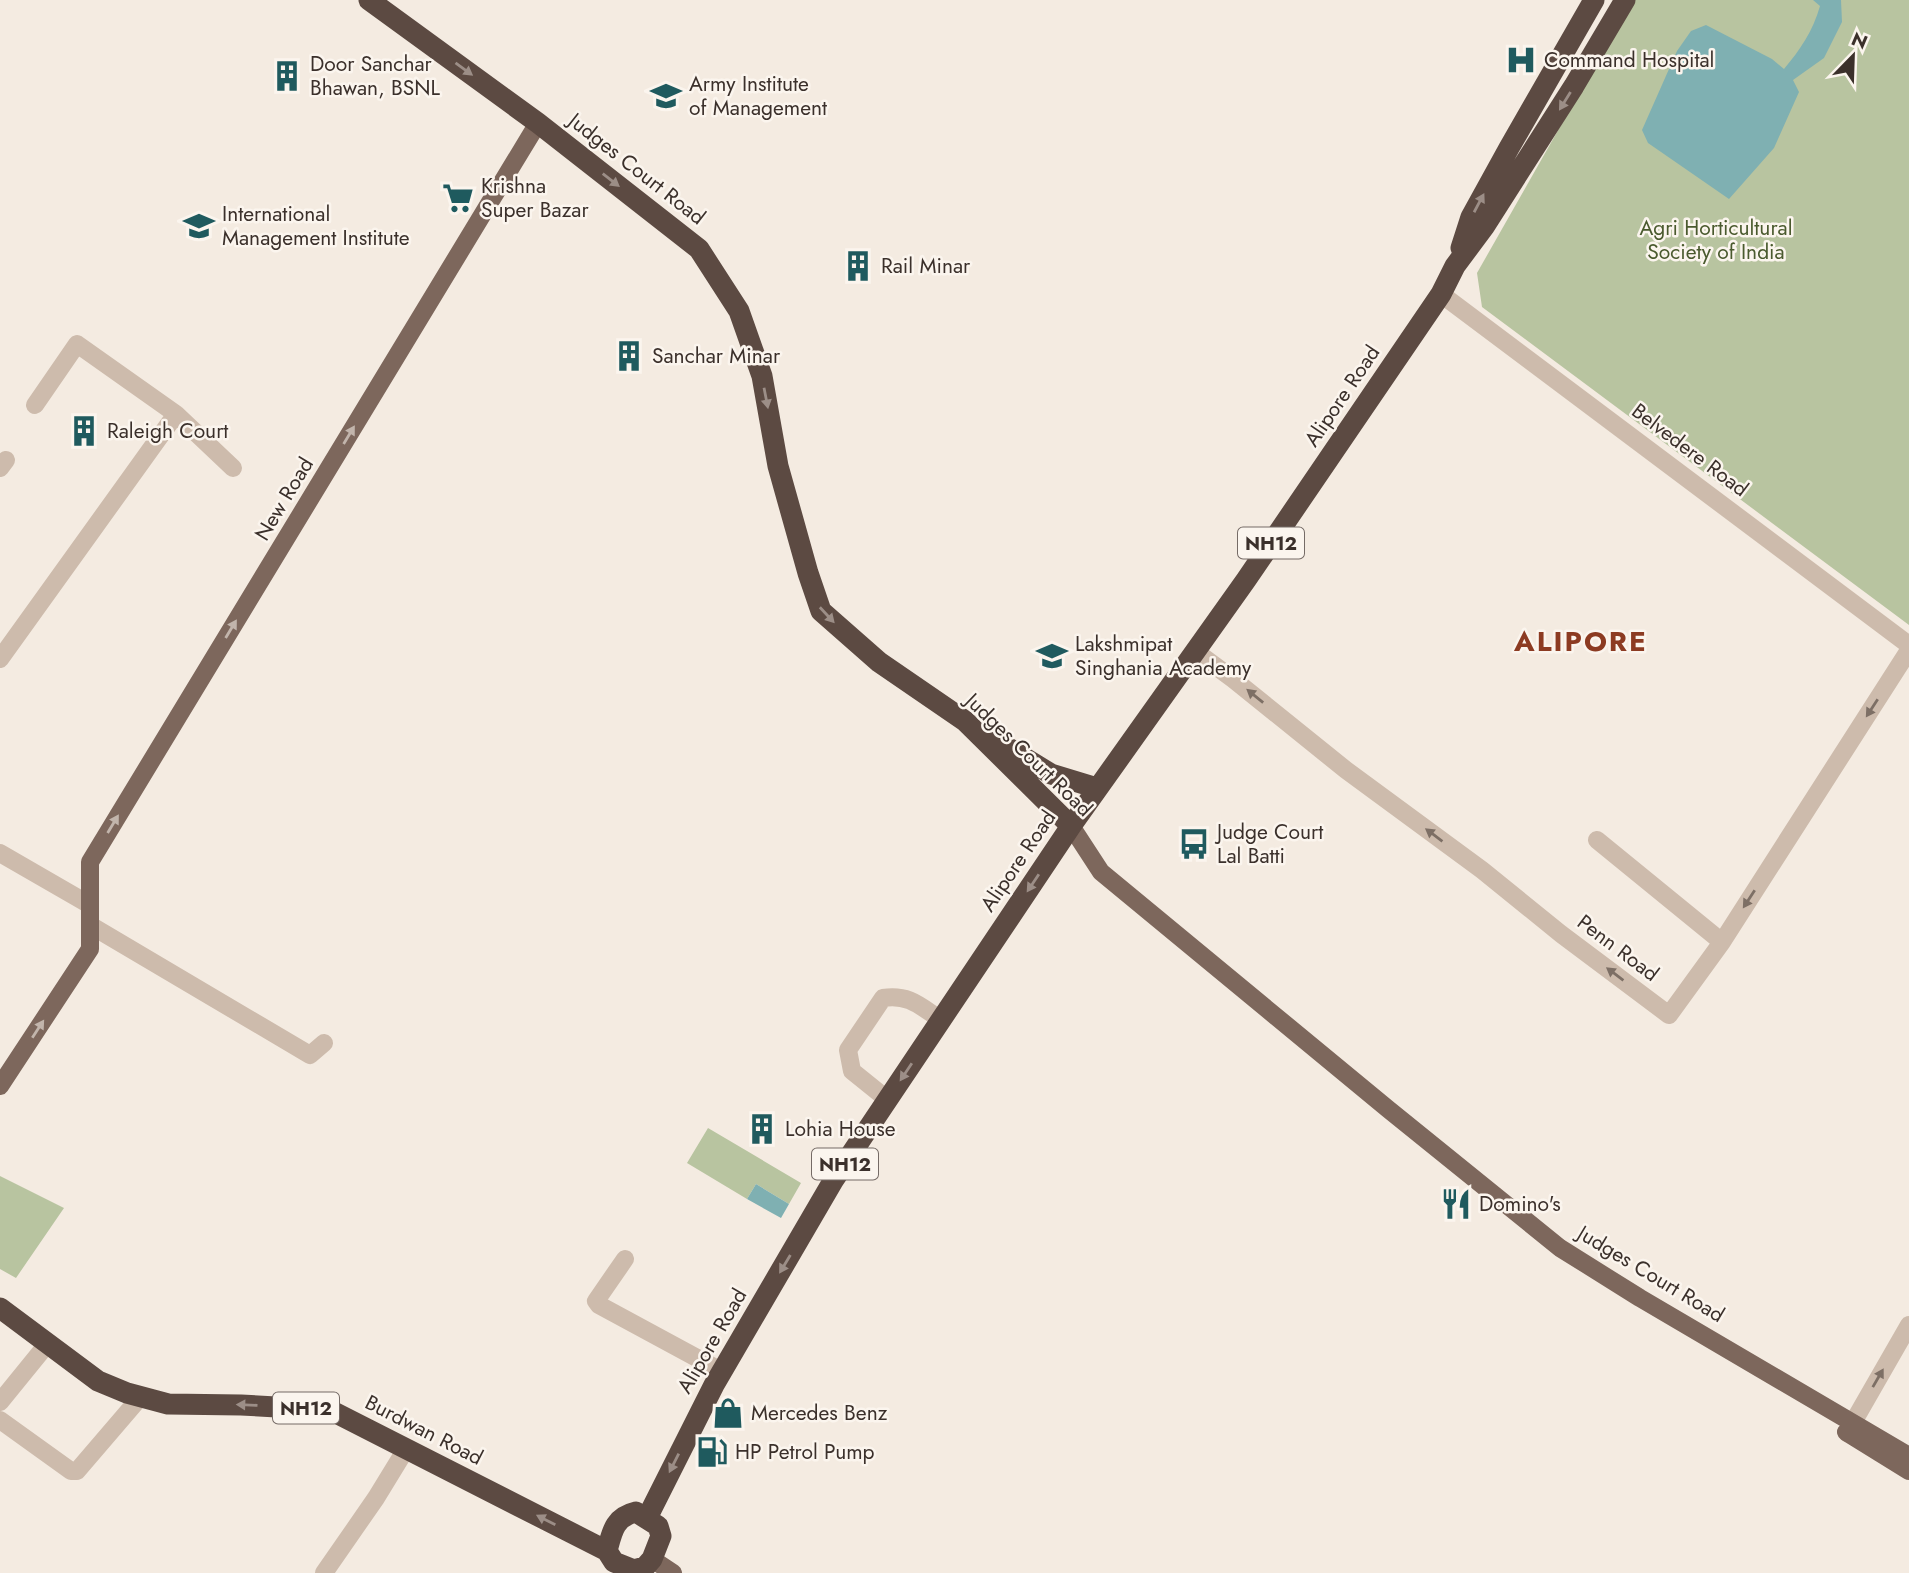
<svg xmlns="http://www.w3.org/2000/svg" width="1909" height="1573" font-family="Jost,sans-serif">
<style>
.green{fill:#b8c4a0}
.water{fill:#7fb0b2}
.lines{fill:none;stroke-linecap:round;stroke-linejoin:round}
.minor{stroke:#cdbbac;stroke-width:18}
.major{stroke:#7d675c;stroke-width:18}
.highway{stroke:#5c4a42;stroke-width:21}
.oneway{fill:#9c8e87}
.oneway2{fill:#c2b5ac}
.oneway3{fill:#7d6f65}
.labels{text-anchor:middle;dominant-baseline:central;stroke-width:5;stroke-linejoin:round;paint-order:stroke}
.shield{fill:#fbf5ee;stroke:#756b66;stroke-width:2}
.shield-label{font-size:19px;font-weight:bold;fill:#3b302b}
.poi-label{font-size:21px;fill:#3b302b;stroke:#fbf5ee;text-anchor:start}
.street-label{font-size:21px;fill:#3b302b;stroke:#fbf5ee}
.park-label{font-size:21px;fill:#4a5a2e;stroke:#fbf5ee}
.district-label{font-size:28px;font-weight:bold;letter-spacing:2px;fill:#8c3b22;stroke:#fbf5ee}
</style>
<rect width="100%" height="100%" fill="#f4ebe1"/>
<path class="green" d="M 1632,0 L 1909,0 L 1909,625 L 1482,307 L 1477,273 Z
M 708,1128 L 801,1183 L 789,1204 L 756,1184 L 747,1199 L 687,1163 Z
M 0,1176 L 64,1208 L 16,1278 L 0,1269 Z"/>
<path class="water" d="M 1813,0 L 1841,0 L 1842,22 L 1824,58 L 1793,80 L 1799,92 L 1774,148 L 1729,199 L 1648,143 L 1642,130 L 1677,51 L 1691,31 L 1706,25 L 1772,59 L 1784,69 C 1800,50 1813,31 1820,6 Z
M 756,1184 L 789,1204 L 781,1218 L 747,1199 Z"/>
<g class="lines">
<path class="minor" d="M 1441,294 L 1909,645
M 35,405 L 77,344 L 176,414 L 233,468
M 0,468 L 6,460
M 1195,651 L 1233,679 L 1346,770 L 1482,870 L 1561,934 L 1669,1015 L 1722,942 L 1909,650
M 0,659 L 176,414
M 1597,840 L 1722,942
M 0,853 L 90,905
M 90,925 L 310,1055 L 324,1043
M 888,1100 L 852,1071 L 848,1050 L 883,998 C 909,994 920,1006 941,1020
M 625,1259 L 596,1301 L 599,1305 L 721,1371
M 0,1402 L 48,1343
M 0,1420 L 71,1471 L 77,1471 L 137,1401 L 136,1395
M 1847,1433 L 1909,1325
M 324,1573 L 376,1498 L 406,1449"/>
<path class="major" d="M 1071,826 L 1101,872 L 1388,1109 L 1560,1248 L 1640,1298 L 1909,1456
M 0,1086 L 90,949 L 90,862 L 538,123
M 1846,1432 L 1909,1471
M 652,1559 L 673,1573"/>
<path class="highway" d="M 369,0 L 538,123 L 699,249 L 739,311 L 762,376 L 778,466 L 808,573 L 821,611 L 879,662 L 965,721 L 1071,826
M 1461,248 L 1471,217 L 1509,148 L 1594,0
M 997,741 L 1051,774 L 1097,788
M 0,1308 L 98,1381 L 127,1393 L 168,1404 L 241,1405 L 330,1410 L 607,1551 L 614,1562 L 634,1570 L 645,1567 L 652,1559 L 661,1536 L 658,1526 L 636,1512 C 614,1517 612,1532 607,1551
M 647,1518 L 714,1385 L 833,1181 L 1071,826 L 1246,580 L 1441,294 L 1455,266 L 1484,227 L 1574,86 L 1625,0"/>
</g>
<defs><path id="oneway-solid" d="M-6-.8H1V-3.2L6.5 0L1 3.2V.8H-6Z" transform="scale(1.75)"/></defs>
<g class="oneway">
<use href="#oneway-solid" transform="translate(464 69) rotate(36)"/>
<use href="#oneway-solid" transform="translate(1565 101) rotate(122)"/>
<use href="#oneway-solid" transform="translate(611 180) rotate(38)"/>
<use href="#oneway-solid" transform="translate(1479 203) rotate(-62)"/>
<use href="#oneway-solid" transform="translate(766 398) rotate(79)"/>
<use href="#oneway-solid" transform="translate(827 615) rotate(47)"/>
<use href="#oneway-solid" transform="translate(1033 883) rotate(124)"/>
<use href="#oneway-solid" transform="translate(906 1072) rotate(124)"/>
<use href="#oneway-solid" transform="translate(785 1264) rotate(121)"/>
<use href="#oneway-solid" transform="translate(247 1405) rotate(-178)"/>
<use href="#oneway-solid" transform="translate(674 1463) rotate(117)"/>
<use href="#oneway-solid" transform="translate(546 1520) rotate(-153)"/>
</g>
<g class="oneway2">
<use href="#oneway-solid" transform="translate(349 435) rotate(-59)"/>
<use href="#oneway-solid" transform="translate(231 629) rotate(-59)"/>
<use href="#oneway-solid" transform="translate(113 824) rotate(-59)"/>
<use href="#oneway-solid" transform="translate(38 1029) rotate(-57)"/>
</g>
<g class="oneway3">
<use href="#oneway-solid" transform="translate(1255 696) rotate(-141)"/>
<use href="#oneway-solid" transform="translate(1872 708) rotate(123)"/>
<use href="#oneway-solid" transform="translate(1434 835) rotate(-143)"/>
<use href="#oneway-solid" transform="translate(1749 899) rotate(123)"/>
<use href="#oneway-solid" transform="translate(1615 974) rotate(-143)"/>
<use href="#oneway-solid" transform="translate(1878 1378) rotate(-60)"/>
</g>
<defs>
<symbol id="hospital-bare" viewBox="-9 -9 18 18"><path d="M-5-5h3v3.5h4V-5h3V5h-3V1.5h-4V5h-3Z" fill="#1f5a5e" stroke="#fbf5ee" stroke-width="2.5" paint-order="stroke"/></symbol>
<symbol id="building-bare" viewBox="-9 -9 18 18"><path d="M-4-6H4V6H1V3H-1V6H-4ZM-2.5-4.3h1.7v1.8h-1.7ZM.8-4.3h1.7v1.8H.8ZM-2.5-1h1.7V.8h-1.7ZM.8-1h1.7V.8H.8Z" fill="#1f5a5e" stroke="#fbf5ee" stroke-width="2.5" paint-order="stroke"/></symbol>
<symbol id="university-bare" viewBox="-9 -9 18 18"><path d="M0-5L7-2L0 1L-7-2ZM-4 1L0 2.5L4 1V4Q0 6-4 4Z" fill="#1f5a5e" stroke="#fbf5ee" stroke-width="2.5" paint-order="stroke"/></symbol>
<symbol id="supermarket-bare" viewBox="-9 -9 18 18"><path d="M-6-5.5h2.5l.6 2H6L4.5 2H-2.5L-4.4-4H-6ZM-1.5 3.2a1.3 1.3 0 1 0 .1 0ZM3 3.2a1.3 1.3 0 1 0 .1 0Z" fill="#1f5a5e" stroke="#fbf5ee" stroke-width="2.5" paint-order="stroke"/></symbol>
<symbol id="school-bare" viewBox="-9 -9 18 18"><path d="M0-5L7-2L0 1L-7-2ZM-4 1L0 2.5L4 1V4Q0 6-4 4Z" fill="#1f5a5e" stroke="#fbf5ee" stroke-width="2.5" paint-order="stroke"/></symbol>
<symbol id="bus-bare" viewBox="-9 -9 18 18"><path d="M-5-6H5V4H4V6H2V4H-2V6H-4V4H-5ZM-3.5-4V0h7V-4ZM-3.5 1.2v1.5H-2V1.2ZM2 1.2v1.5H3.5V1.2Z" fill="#1f5a5e" stroke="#fbf5ee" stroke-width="2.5" paint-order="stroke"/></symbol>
<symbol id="restaurant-bare" viewBox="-9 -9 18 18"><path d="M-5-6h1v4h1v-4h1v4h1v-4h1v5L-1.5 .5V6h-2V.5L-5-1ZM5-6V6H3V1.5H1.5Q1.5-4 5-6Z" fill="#1f5a5e" stroke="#fbf5ee" stroke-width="2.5" paint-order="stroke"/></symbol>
<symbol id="shop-bare" viewBox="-9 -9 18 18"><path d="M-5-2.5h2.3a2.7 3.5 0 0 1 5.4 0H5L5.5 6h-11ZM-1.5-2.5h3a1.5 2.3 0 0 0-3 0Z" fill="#1f5a5e" stroke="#fbf5ee" stroke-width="2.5" paint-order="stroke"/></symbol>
<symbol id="fuel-bare" viewBox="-9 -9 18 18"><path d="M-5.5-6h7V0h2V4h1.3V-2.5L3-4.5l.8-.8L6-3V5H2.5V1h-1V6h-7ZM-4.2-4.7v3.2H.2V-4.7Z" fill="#1f5a5e" stroke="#fbf5ee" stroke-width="2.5" paint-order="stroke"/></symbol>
</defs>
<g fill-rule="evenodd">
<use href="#hospital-bare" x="1499" y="38" width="44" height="44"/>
<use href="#building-bare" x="265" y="54" width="44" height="44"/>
<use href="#university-bare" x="644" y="74" width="44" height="44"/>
<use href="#supermarket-bare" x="436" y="176" width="44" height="44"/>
<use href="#university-bare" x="177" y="204" width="44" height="44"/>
<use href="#building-bare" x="836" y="244" width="44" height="44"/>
<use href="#building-bare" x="607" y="334" width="44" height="44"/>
<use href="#building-bare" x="62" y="409" width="44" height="44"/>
<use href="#school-bare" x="1030" y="634" width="44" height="44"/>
<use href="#bus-bare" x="1172" y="822" width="44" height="44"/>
<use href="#building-bare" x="740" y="1107" width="44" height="44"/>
<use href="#restaurant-bare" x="1434" y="1182" width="44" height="44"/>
<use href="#shop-bare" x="706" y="1391" width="44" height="44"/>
<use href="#fuel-bare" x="690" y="1430" width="44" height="44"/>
</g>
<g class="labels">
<g class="shield">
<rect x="1238" y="527.5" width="66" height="31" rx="5"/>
<rect x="812" y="1148.5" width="66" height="31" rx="5"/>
<rect x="273" y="1392.5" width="66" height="31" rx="5"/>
</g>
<g class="shield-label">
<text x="1271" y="543">NH12</text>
<text x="845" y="1164">NH12</text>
<text x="306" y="1408">NH12</text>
</g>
<g class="poi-label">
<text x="1544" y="60">Command Hospital</text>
<text x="310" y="64">Door Sanchar<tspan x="310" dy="24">Bhawan, BSNL</tspan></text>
<text x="689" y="84">Army Institute<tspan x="689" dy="24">of Management</tspan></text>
<text x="481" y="186">Krishna<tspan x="481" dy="24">Super Bazar</tspan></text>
<text x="222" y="214">International<tspan x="222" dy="24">Management Institute</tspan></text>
<text x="881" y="266">Rail Minar</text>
<text x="652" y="356">Sanchar Minar</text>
<text x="107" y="431">Raleigh Court</text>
<text x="1075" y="644">Lakshmipat<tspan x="1075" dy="24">Singhania Academy</tspan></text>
<text x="1217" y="832">Judge Court<tspan x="1217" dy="24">Lal Batti</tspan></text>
<text x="785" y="1129">Lohia House</text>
<text x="1479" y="1204">Domino's</text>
<text x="751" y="1413">Mercedes Benz</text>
<text x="735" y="1452">HP Petrol Pump</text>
</g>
<g class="street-label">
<text transform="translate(637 169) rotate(38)">Judges Court Road</text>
<text transform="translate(1342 396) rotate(-56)">Alipore Road</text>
<text transform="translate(1690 450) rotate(37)">Belvedere Road</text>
<text transform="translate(284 499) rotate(-59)">New Road</text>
<text transform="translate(1029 755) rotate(44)">Judges Court Road</text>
<text transform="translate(1018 861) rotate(-56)">Alipore Road</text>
<text transform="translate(1618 948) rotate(37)">Penn Road</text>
<text transform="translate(1651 1274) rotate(31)">Judges Court Road</text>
<text transform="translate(712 1341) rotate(-60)">Alipore Road</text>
<text transform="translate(424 1430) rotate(27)">Burdwan Road</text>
</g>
<g class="park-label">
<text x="1716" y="228">Agri Horticultural<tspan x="1716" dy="24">Society of India</tspan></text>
</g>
<g class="district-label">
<text x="1581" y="641">ALIPORE</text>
</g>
</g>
<g transform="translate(1853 56) rotate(23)" stroke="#fbf5ee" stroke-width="5" paint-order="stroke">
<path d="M0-5L12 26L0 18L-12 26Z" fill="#3b302b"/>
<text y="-10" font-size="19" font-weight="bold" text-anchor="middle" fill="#3b302b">N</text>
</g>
</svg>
